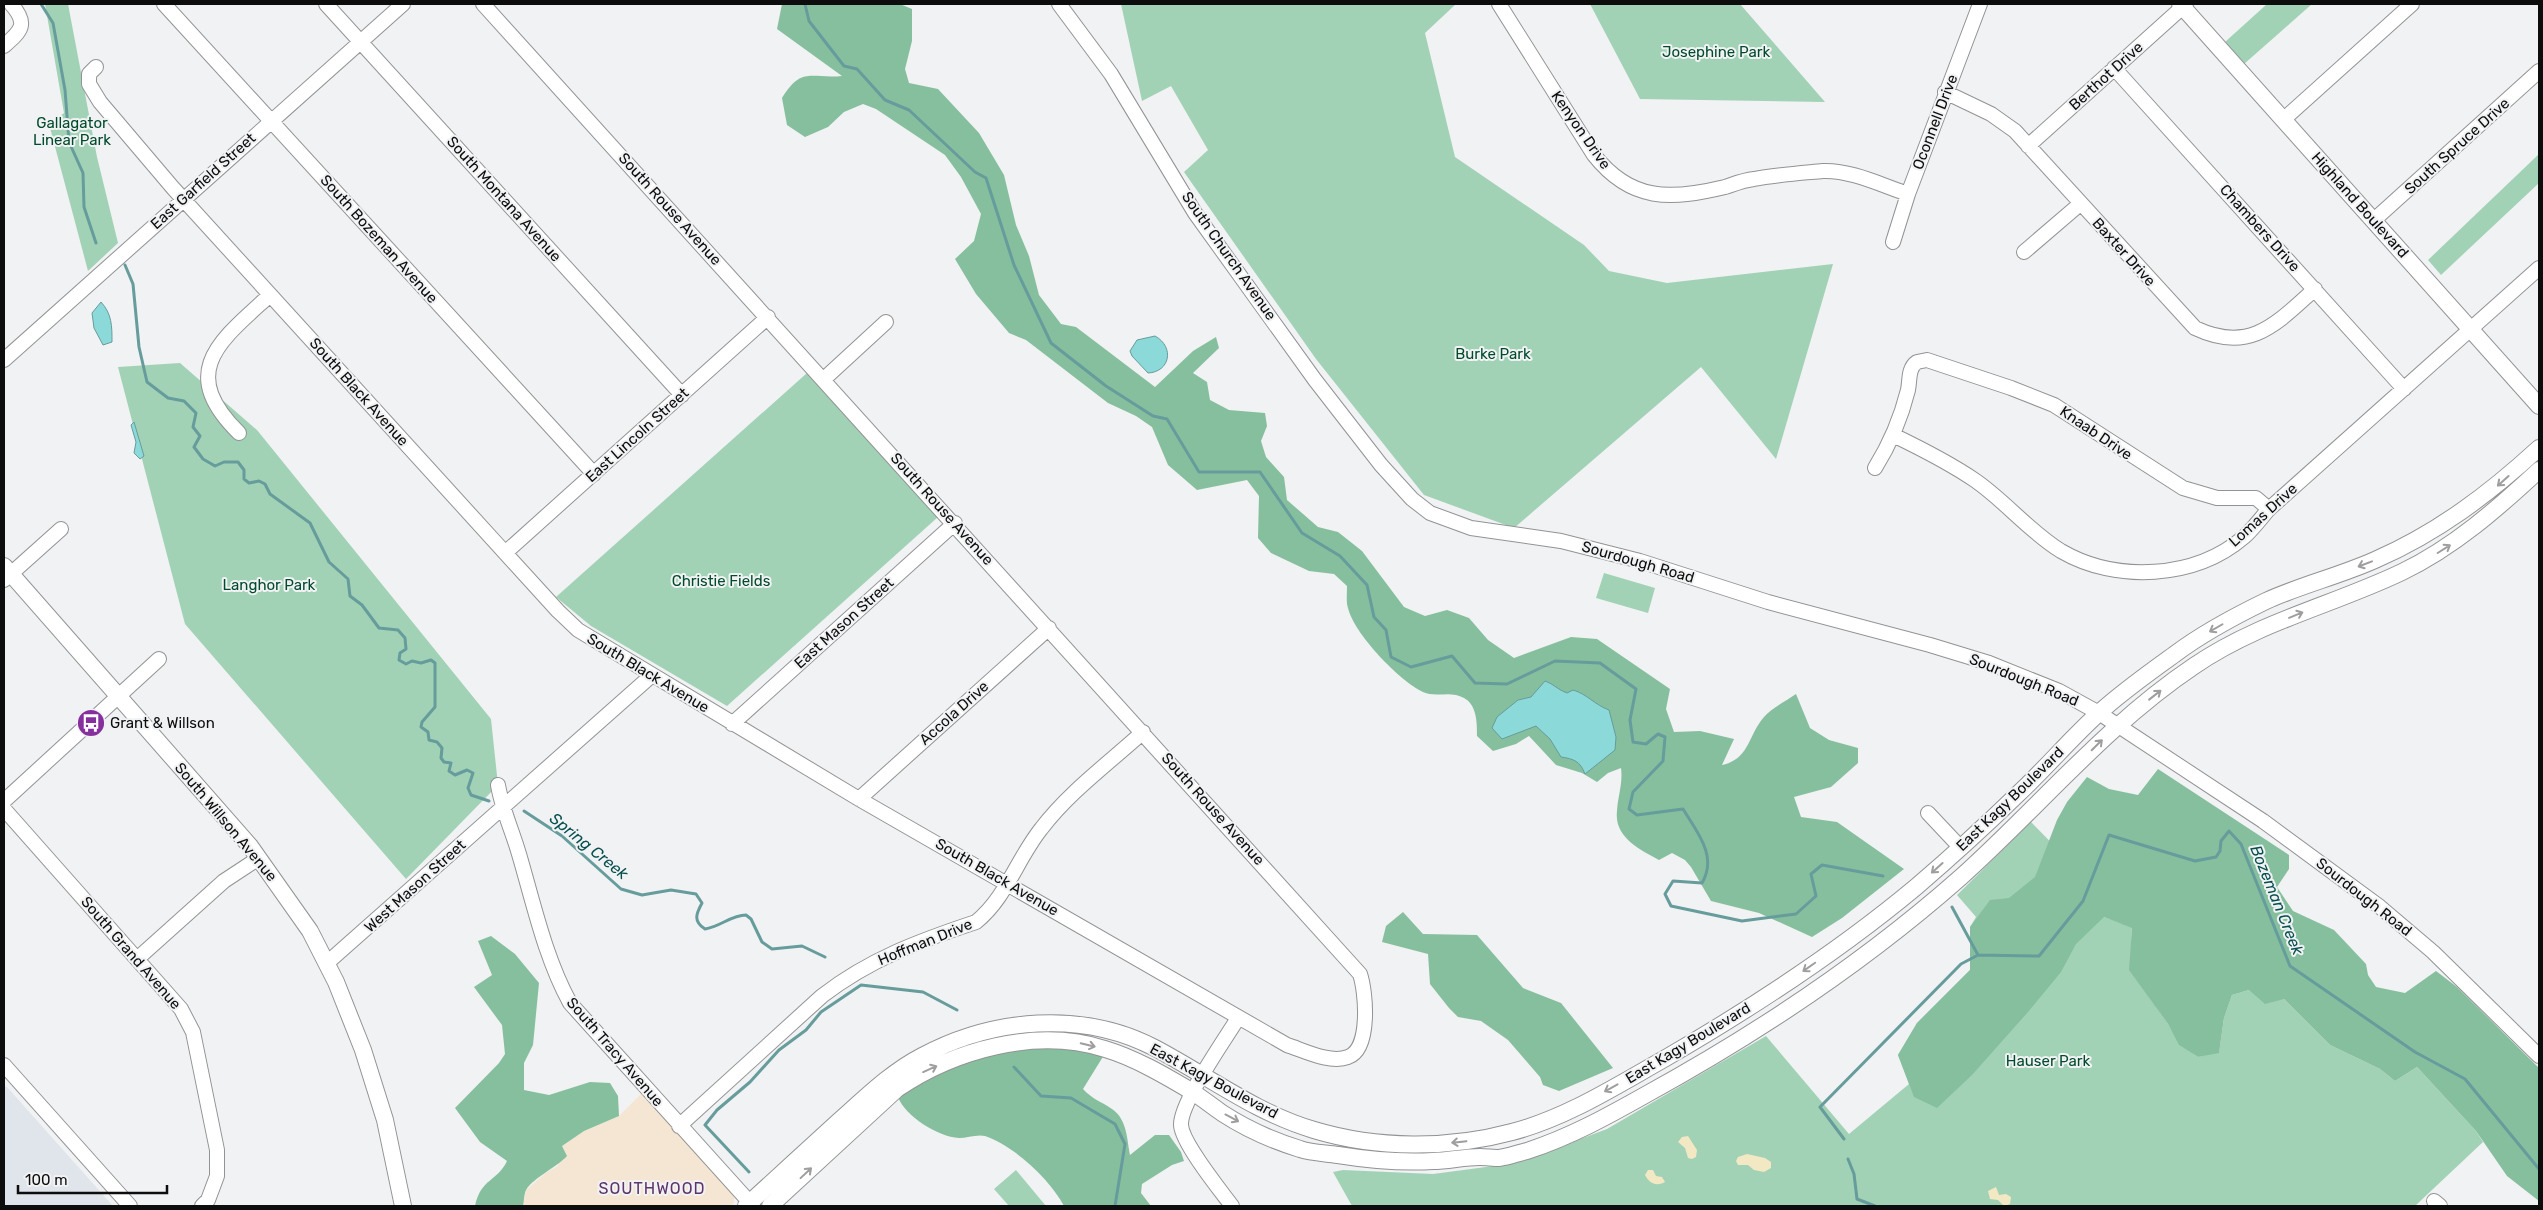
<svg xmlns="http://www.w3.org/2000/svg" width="2543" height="1210" font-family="Rubik,sans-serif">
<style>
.commercial{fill:#f4e6d2}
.built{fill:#dfe5eb}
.green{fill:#a2d2b5}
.forest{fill:#86bf9e}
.sand{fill:#f2e8c3}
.water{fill:#8cd9d9;stroke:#669c9c}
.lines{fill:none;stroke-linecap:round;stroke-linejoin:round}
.stream{stroke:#669c9c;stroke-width:3}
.minor-casing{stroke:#929395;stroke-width:16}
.major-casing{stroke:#929395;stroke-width:18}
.minor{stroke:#fff;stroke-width:14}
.major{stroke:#fff;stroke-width:16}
.oneway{stroke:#9e9e9f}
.labels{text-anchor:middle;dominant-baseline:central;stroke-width:4;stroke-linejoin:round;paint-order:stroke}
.park-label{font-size:15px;fill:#004b2d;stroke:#f1f2f3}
.street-label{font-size:15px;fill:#0d0d0e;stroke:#f1f2f3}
.poi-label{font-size:15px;fill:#0d0d0e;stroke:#f1f2f3;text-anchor:start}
.water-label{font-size:16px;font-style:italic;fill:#084f50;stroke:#f1f2f3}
.neighbourhood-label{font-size:16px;letter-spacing:1px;fill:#5e346a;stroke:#f1f2f3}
</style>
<rect width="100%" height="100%" fill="#f1f2f3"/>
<path class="commercial" d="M 643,1092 L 734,1192 L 734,1203 L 730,1206 L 523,1206 L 526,1190 L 547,1172 L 558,1166 L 562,1146 L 584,1131 L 619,1116 Z"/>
<path class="built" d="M 6,1086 L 113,1206 L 4,1206 L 4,1088 Z"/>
<path class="green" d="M 45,4 L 68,4 L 97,157 L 118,243 L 88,271 L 49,124 L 64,113 Z
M 1121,4 L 1456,4 L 1425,33 L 1455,157 L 1584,245 L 1609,271 L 1667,283 L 1833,264 L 1776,459 L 1701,367 L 1514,528 L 1424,495 L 1316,359 L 1184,172 L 1208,150 L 1171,86 L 1142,101 Z
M 1590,4 L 1740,4 L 1825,102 L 1640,99 Z
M 2267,4 L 2312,4 L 2244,64 L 2225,42 Z
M 2539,154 L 2539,183 L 2441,275 L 2428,260 Z
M 180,363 L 257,430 L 491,719 L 498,785 L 406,879 L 185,624 L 118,367 Z
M 807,373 L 938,517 L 727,706 L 591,626 L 556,597 Z
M 1604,573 L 1655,588 L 1648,613 L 1596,598 Z
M 2031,822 L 2076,868 L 2104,917 L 2132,927 L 2130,970 L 2168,1024 L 2180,1045 L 2198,1057 L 2219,1052 L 2224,1018 L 2232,995 L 2249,990 L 2284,999 L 2330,1045 L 2380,1069 L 2395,1081 L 2417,1067 L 2476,1131 L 2483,1142 L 2415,1206 L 1352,1206 L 1333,1172 L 1343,1170 L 1433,1174 L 1516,1163 L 1607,1129 L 1766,1036 L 1849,1134 L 1909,1084 L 1898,1055 L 1917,1023 L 1970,970 L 1970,927 L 1976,917 L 1957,895 Z
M 1016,1170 L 1046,1206 L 1009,1206 L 994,1189 Z"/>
<path class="forest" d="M 782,4 L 900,4 L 912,9 L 912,41 L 905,69 L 909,83 L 938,89 L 979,133 L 1004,175 L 1016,225 L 1029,256 L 1039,295 L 1061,324 L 1076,327 L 1155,387 L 1193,351 L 1216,337 L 1219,348 L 1193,373 L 1207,382 L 1210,400 L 1229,410 L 1265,413 L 1267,426 L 1261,441 L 1266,457 L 1284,477 L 1287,500 L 1318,527 L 1338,532 L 1362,551 L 1404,607 L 1425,616 L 1447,610 L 1469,618 L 1488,640 L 1514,658 L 1571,637 L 1597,639 L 1670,689 L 1666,709 L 1674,732 L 1700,731 L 1734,739 L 1722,765 C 1750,759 1748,735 1764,717 C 1772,708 1786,701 1796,694 L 1810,728 L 1829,740 L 1858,748 L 1858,763 L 1831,787 L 1794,797 L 1801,817 L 1837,822 L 1904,869 L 1842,918 L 1812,937 L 1759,913 L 1711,901 L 1691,867 L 1685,860 L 1672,853 L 1659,860 C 1639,849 1614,837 1617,811 C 1618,796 1623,783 1621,768 L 1608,773 L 1597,782 L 1582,773 L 1556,765 L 1529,736 L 1516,744 L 1493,751 L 1477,736 C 1477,723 1477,705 1464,698 C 1451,690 1436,698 1423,692 C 1400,681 1354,634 1348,608 C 1346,602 1347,593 1347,586 L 1334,574 L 1309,571 L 1271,553 L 1258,538 L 1259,496 L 1247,480 L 1197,490 L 1168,465 L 1152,427 L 1136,416 L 1108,403 L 1026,340 L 1009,333 L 976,294 L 955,259 L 974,241 L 981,214 L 961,177 L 945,155 L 876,109 L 863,104 L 844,112 L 828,127 L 805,137 L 787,125 L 782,98 C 802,66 810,79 842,76 L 777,29 Z
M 2158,769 L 2289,855 L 2289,869 L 2277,887 L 2293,911 L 2334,930 L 2366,964 L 2368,975 L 2376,987 L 2405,993 L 2436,971 L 2457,987 L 2539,1068 L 2539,1201 L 2507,1176 L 2476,1131 L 2417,1067 L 2395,1081 L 2380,1069 L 2330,1045 L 2284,999 L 2265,1004 L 2249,990 L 2232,995 L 2224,1018 L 2219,1053 L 2198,1057 L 2179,1045 L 2168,1024 L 2129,970 L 2132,928 L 2104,917 L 2076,944 L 2061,972 L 2028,1012 L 1972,1075 L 1937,1108 L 1914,1097 L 1898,1055 L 1917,1023 L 1970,970 L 1970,927 L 1990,900 L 2009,898 L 2035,877 L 2057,820 L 2067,802 L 2087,777 L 2109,789 L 2138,795 Z
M 1403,912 L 1423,934 L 1477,935 L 1523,988 L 1561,1003 L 1613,1068 L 1559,1091 L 1543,1085 L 1540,1077 L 1508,1040 L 1481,1021 L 1458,1017 L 1449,1008 L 1430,984 L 1428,954 L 1382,942 L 1386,926 Z
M 491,936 L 515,954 L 539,983 L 533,1045 L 524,1063 L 524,1090 L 549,1095 L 590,1082 L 610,1083 L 618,1096 L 619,1116 L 584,1131 L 562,1146 L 567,1156 C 556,1168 534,1177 526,1190 C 524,1194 524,1202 523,1206 L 475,1206 C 481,1178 497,1182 507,1161 L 480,1142 L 455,1108 L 499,1063 L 505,1054 L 502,1025 L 474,987 L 492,975 L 478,941 Z
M 1064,1047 L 1104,1055 L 1083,1089 C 1092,1099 1102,1102 1112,1109 C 1127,1119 1127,1139 1130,1155 L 1155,1135 L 1169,1135 L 1181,1152 L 1184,1161 L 1172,1165 L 1142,1184 L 1141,1193 L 1151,1206 L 1064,1206 C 1050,1179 1014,1146 985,1136 C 977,1134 967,1138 959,1138 C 938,1137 905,1116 898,1097 L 940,1068 L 1008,1049 Z"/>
<path class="sand" d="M 1688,1136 L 1697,1150 L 1696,1157 L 1692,1159 L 1688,1158 L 1685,1148 L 1678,1142 L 1682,1137 Z
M 1747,1154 L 1765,1158 L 1771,1162 L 1771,1168 L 1764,1172 L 1754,1170 L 1748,1165 L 1738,1165 L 1736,1161 L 1738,1157 Z
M 1648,1170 L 1653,1170 L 1656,1176 L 1662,1177 L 1665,1182 C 1656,1187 1649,1183 1645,1175 Z
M 1996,1187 L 1999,1195 L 2006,1194 L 2011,1197 L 2010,1204 L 2004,1206 L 1998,1200 L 1990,1199 L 1988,1191 Z"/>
<path class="water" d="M 101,302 C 112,314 112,326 112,342 L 103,345 L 94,328 L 92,313 Z
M 1155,336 C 1175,347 1170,372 1148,373 L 1132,356 L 1130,351 L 1137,340 Z
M 134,422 L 144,456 L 140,459 L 134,453 L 136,442 L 131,425 Z
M 1545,681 C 1554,684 1558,690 1567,693 L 1573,690 C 1587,694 1595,705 1609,710 L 1616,737 L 1615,750 L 1585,774 C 1580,761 1574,759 1561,757 L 1550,739 L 1536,726 L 1502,739 L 1492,728 L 1497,717 L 1518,700 L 1531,697 Z"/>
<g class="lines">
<path class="stream" d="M 41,4 L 53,23 L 65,90 L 69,142 L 83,173 L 84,207 L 96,243
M 805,4 L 809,21 L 844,66 L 857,69 L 885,100 L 909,110 L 975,172 L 986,178 L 1014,265 L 1051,343 L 1106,386 L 1153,416 L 1167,419 L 1199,472 L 1260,472 L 1302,533 L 1340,556 L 1367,585 L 1374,617 L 1386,630 L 1391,657 L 1411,667 L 1452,656 L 1475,683 L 1507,684 L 1555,661 L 1600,663 L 1636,689 L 1630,720 L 1633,742 L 1646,744 L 1658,734 L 1665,737 L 1663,761 L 1633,792 L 1629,809 L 1637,815 L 1683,809 C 1697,832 1718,856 1702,883 L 1673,881 L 1665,894 L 1671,906 L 1742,921 L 1796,914 L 1816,896 L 1811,874 L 1822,865 L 1883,876
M 125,265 L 133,284 L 139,347 L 147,382 L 168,398 L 184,401 L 196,413 L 193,427 L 200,436 L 194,447 L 203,459 L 215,466 L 224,462 L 238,462 L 244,470 L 244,479 L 249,483 L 259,481 L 265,484 L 270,494 L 310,523 L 329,562 L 348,579 L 350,596 L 362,605 L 379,628 L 398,630 L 405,638 L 406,649 L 400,653 L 399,660 L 406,664 L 412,661 L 421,663 L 431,660 L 435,663 L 435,707 L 422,722 L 421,727 L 428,732 L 429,740 L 437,742 L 442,748 L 441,758 L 444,762 L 451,763 L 449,771 L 455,775 L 467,770 L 473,773 L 468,788 L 471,795 L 489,801
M 524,811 L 562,836 L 621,889 L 642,895 L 671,890 L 696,894 L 702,903 C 696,914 693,921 705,929 C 720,927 731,915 746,915 L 751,919 L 762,942 L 772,949 L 802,946 L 825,957
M 1952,907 L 1978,955
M 1014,1067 L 1041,1096 L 1071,1098 L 1115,1124 L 1125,1144 L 1115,1206
M 1844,1139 L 1820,1107 L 1961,964 L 1978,955 L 2039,956 L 2083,901 L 2109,835 L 2195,861 L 2216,857 L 2220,851 L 2221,841 L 2229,831 L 2241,844 L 2290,966 L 2415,1052 L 2465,1079 L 2539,1169
M 1848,1159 L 1854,1174 L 1857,1199 L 1875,1206
M 749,1172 L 705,1125 L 717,1110 L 750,1082 L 779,1050 L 806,1030 L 821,1012 L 861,985 L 923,992 L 957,1010"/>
<defs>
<path id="minor" d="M 164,4 L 594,474
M 326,4 L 682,395
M 1059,4 L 1111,74 L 1195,213 L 1315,380 L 1381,465 L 1412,499 L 1430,513 L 1471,528 L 1561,541 L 1640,561 L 1768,602 L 1930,645 L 1989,663 L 2059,691 L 2099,713 L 2263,821 L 2380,907 L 2433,952 L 2539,1056
M 1499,4 L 1594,155 C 1631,202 1671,200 1725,187 C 1734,184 1744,180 1754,179 C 1774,175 1802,173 1823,171 C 1851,170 1881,185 1908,194
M 4,46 C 21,31 29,24 11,4
M 96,67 L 89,74 L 89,84 L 100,102 L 173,188 L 558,611 L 578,630 L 859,799 L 1287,1045 C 1303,1050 1330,1064 1348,1057 C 1371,1049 1366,992 1360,974 L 483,4
M 2114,68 L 2404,389
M 1945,92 L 1991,114 L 2015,131 L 2195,328 C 2250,354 2276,324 2315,289
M 2284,119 L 2412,4
M 2028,146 L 2186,4
M 2374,220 L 2539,71
M 1893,242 L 1908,194 L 1980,4
M 2024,252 L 2080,204
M 4,360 L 403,4
M 824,379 L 886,322
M 239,433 C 176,371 221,340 270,295
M 1893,435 C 1922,449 1950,463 1976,481 C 2006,502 2030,532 2061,551 C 2116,583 2195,579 2244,537 C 2253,529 2261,518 2269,509 L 2539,268
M 1875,468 C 1890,444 1901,418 1908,390 C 1910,380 1908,368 1917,362 L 1927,360 L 2011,388 L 2054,405 L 2183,488 L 2217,498 L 2256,498 L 2269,509
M 505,553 L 768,317
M 4,580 L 61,529
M 732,724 L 955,523
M 498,785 C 502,809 512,830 519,854 C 534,905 545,957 570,1003 L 753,1206
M 859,799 L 1049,628
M 4,801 L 159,659
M 4,809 L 181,1009 L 193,1032 L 217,1150 L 217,1176 L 208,1200 L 202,1206
M 1928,813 L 1960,847
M 137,959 L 224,881 L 259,858
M 327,963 L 651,676
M 4,1065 L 130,1206
M 679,1126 L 822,996 C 870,959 919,941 976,922 C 1006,898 1017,859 1041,829 C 1069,792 1109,763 1143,732
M 2434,1201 L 2440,1206
M 1232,1206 C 1220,1190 1182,1143 1181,1125 C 1180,1103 1224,1041 1238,1018"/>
<path id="major" d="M 2180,4 L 2539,406
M 4,566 L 250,846 L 310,931 L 336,982 L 363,1050 L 385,1120 L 403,1206
M 746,1206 C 777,1178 808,1149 839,1121 C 865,1098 891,1072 922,1056 C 993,1018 1082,1010 1155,1048 C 1208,1076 1256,1113 1314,1130 C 1377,1149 1449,1149 1512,1132 C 1566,1118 1616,1086 1664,1059 C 1752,1008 1838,952 1916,887 C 1951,857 1985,826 2018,794 C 2046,768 2071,738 2100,712 C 2123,691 2150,672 2175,654 C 2203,633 2235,616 2266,601 C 2301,585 2339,576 2375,560 C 2437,533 2489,494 2539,448
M 770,1206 L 897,1089 C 954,1050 1036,1027 1105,1049 C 1135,1058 1164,1075 1191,1091 C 1202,1098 1212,1106 1222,1113 C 1245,1128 1274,1141 1300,1149 C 1312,1153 1325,1153 1338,1155 C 1369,1160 1400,1163 1433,1161 C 1448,1161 1464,1157 1480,1157 C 1485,1157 1494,1158 1499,1158 C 1508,1157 1518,1153 1527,1151 C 1570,1137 1608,1116 1647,1094 C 1758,1033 1866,961 1961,877 C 2039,807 2106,725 2194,666 C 2258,622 2333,605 2402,572 C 2454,547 2497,509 2539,470"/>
</defs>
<use href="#minor" class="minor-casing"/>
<use href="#major" class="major-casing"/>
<use href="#minor" class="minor"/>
<use href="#major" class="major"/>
</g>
<defs><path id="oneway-shaft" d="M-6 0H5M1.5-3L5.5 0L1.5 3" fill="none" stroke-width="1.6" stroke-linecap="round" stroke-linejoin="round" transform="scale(1.25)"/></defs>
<g class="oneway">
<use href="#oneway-shaft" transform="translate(2503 481) rotate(138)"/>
<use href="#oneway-shaft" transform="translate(2444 549) rotate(-32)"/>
<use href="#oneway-shaft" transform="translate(2365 564) rotate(159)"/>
<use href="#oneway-shaft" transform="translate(2296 615) rotate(-22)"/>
<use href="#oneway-shaft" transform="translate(2216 628) rotate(150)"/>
<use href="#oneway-shaft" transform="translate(2155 695) rotate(-38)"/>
<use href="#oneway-shaft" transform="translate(2097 745) rotate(-45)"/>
<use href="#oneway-shaft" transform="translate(1937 868) rotate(138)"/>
<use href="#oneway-shaft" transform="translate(1809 967) rotate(145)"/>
<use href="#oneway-shaft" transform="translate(1088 1045) rotate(13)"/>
<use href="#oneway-shaft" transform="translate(930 1069) rotate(-24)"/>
<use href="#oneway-shaft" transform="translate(1611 1088) rotate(151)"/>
<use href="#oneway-shaft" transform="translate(1232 1118) rotate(28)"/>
<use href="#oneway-shaft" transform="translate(1459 1142) rotate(174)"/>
<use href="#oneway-shaft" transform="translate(806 1173) rotate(-43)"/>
</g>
<defs>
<symbol id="bus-disc" viewBox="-11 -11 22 22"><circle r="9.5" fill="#86309e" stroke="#f1f2f3"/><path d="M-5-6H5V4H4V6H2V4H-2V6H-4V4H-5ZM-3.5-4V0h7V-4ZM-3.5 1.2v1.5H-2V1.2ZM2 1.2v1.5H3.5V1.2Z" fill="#fff"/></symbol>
</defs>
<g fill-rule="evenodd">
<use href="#bus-disc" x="75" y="707" width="32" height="32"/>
</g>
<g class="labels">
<g class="park-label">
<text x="1716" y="52">Josephine Park</text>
<text x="72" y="123">Gallagator<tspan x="72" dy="17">Linear Park</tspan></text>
<text x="1493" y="354">Burke Park</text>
<text x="721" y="581">Christie Fields</text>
<text x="269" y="585">Langhor Park</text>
<text x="2048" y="1061">Hauser Park</text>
</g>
<g class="street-label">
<text transform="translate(2106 76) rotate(-42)">Berthot Drive</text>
<text transform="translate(1935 122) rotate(-69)">Oconnell Drive</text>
<text transform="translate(1581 130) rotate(55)">Kenyon Drive</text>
<text transform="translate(2457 146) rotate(-42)">South Spruce Drive</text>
<text transform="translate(203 181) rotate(-42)">East Garfield Street</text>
<text transform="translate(504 199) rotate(48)">South Montana Avenue</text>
<text transform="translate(2360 205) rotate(48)">Highland Boulevard</text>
<text transform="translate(670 209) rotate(48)">South Rouse Avenue</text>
<text transform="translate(2260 228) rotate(48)">Chambers Drive</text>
<text transform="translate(379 239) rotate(48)">South Bozeman Avenue</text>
<text transform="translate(2124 252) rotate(48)">Baxter Drive</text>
<text transform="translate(1229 256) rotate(55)">South Church Avenue</text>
<text transform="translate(359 392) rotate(48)">South Black Avenue</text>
<text transform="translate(2096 433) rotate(34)">Knaab Drive</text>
<text transform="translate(637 435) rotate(-42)">East Lincoln Street</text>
<text transform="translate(942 509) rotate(48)">South Rouse Avenue</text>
<text transform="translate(2263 515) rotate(-42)">Lomas Drive</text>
<text transform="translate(1638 562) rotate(16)">Sourdough Road</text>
<text transform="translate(844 623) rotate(-42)">East Mason Street</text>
<text transform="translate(648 673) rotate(31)">South Black Avenue</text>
<text transform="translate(2024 680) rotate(22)">Sourdough Road</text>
<text transform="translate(954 713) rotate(-42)">Accola Drive</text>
<text transform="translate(2010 799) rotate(-44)">East Kagy Boulevard</text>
<text transform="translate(1213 809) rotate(48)">South Rouse Avenue</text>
<text transform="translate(226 822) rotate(50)">South Willson Avenue</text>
<text transform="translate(997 877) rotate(30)">South Black Avenue</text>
<text transform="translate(415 886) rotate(-42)">West Mason Street</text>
<text transform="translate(2364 897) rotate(38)">Sourdough Road</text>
<text transform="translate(925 942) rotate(-22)">Hoffman Drive</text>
<text transform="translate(131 953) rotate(49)">South Grand Avenue</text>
<text transform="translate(1688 1043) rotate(-31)">East Kagy Boulevard</text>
<text transform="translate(615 1052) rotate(49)">South Tracy Avenue</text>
<text transform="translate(1214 1081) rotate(28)">East Kagy Boulevard</text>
</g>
<g class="poi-label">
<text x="110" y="723">Grant &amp; Willson</text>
</g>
<g class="water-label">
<text transform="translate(589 846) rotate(39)">Spring Creek</text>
<text transform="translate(2277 900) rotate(68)">Bozeman Creek</text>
</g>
<g class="neighbourhood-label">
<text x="652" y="1188">SOUTHWOOD</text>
</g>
</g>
<rect width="2543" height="1210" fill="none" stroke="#0d0d0e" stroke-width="10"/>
<path d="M18 1185v8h149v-8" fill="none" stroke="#0d0d0e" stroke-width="2.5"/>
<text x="25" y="1185" font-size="15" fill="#0d0d0e" stroke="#f1f2f3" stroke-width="4" paint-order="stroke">100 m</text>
</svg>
